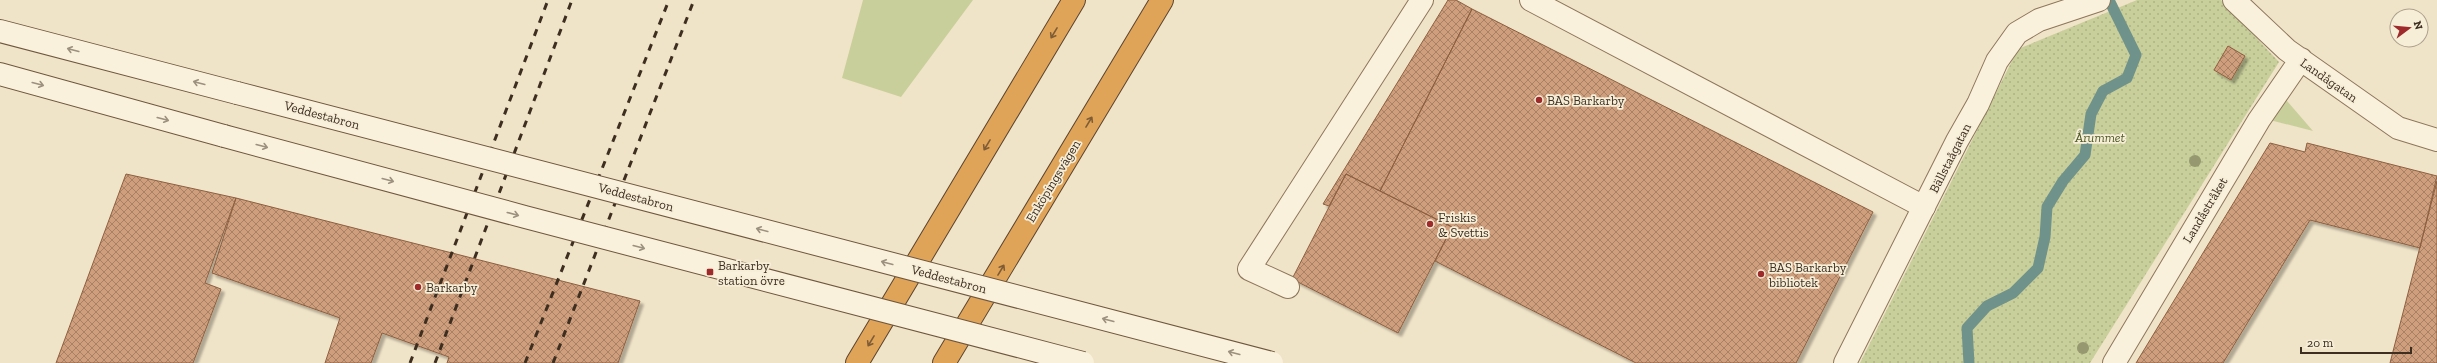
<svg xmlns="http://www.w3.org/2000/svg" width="2437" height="363" font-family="'Zilla Slab',serif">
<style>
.green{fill:#c9cf9b}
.park{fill:url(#park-dots)}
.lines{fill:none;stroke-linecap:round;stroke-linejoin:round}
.stream{stroke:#6f938a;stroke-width:11}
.building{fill:url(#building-cross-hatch);stroke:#8d5f41;filter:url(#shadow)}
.lane-casing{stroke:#8d765c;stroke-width:24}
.street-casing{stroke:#8d765c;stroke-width:24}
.secondary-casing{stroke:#6f573f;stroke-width:24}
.highway-casing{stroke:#5b4430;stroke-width:24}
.lane{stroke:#faf1dc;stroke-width:22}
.street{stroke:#faf1dc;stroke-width:22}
.secondary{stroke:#faf1dc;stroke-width:22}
.highway{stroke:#e0a458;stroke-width:22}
.rail{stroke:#3d2e20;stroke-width:3;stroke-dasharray:7 7;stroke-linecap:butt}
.secondary-bridge-casing{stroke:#6f573f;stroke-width:24;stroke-linecap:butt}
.secondary-bridge{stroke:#faf1dc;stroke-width:22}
.tree{fill:#96986f}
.oneway{stroke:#7e5d36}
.oneway2{stroke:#9c907e}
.poi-dot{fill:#9e2a2b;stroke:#f7eed8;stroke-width:1.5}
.labels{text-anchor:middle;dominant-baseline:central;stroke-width:3.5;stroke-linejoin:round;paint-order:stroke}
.street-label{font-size:13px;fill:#3d2e20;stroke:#f7eed8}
.poi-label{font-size:13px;fill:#3d2e20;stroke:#f7eed8;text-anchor:start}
.park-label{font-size:13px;font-style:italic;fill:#4d5a26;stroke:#f7eed8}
</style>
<defs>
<pattern id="park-dots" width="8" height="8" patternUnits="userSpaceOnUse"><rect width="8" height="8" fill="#c9cf9b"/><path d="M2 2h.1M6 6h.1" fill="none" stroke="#aeb285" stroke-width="1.8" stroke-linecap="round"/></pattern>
<pattern id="building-cross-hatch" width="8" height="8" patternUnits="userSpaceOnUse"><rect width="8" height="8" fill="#cf9f7d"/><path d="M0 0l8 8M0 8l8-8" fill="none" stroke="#a98266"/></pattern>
<filter id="shadow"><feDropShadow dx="3.5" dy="3.5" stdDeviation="1" flood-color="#0004"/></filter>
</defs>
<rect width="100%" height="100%" fill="#f0e4c8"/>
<path class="green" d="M 863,0 L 973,0 L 901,97 L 842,78 Z
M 2281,94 L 2313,131 L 2262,118 Z"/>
<path class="park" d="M 2137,0 L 2221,0 L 2279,62 L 2090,363 L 1860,363 L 2018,49 Z"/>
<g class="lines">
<path class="stream" d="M 1969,363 L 1967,328 L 1987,306 L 2013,293 L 2038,268 L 2045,237 L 2047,207 L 2063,181 L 2085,155 L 2091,114 L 2103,91 L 2127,78 L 2136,55 L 2109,0"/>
</g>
<path class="building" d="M 1448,0 L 1456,0 L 1472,9 L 1380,191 L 1346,174 L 1329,206 L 1323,204 Z
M 1472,9 L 1873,212 L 1796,363 L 1636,363 L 1435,261 L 1452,227 L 1380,191 Z
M 2228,46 L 2245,56 L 2231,80 L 2214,70 Z
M 2270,143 L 2305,152 L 2307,143 L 2437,176 L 2420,248 L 2310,220 L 2223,363 L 2136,363 Z
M 126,174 L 236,198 L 205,283 L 221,289 L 193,363 L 56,363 Z
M 1346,174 L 1452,227 L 1398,333 L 1292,279 Z
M 2437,181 L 2437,363 L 2390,363 Z
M 236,198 L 511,268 L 640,301 L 618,363 L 447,363 L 449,357 L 382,333 L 371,363 L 325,363 L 340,318 L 212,273 Z"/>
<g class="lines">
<defs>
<path id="lane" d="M 1531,0 L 1924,207
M 1288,287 L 1249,269 L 1422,0"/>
<path id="street" d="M 2234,0 L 2287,50 L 2398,128 L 2437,140
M 1845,363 L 1957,141 L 1978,104 L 1997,61 L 2017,33 L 2039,20 L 2099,0
M 2114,363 L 2259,120 L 2301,59"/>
<path id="secondary" d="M 0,31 L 237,93
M 0,74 L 224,136"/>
<path id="highway" d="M 857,363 L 1074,0
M 944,363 L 1162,0"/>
</defs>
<use href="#lane" class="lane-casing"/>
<use href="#street" class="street-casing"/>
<use href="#secondary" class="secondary-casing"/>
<use href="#highway" class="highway-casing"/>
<use href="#lane" class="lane"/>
<use href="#street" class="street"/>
<use href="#secondary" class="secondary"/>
<use href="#highway" class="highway"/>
<path class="rail" d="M 410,363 L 548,0
M 435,363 L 572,0
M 525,363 L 669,0
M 553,363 L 694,0"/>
<defs>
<path id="secondary-bridge" d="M 237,93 L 1272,363
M 224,136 L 525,217 L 1083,363"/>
</defs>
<use href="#secondary-bridge" class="secondary-bridge-casing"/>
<use href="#secondary-bridge" class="secondary-bridge"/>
</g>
<g class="tree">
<circle cx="2195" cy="161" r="6"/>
<circle cx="2083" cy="348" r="6"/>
</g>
<defs><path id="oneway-shaft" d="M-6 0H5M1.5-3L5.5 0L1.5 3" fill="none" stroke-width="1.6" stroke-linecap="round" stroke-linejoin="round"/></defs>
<g class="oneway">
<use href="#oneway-shaft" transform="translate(1054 33) rotate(121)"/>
<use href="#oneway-shaft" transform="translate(1089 122) rotate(-59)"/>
<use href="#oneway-shaft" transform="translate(987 145) rotate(121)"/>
<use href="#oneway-shaft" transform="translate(1001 270) rotate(-59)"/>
<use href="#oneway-shaft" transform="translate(871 341) rotate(121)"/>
</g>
<g class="oneway2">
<use href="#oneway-shaft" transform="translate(73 50) rotate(-165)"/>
<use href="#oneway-shaft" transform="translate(199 83) rotate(-165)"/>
<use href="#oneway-shaft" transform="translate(38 84) rotate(15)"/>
<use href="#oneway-shaft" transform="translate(163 119) rotate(15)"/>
<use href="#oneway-shaft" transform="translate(262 146) rotate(15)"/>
<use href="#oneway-shaft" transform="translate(388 180) rotate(15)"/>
<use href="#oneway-shaft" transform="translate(513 214) rotate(15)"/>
<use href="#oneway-shaft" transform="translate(762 230) rotate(-165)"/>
<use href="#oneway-shaft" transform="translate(639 247) rotate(15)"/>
<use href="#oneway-shaft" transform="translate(887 263) rotate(-165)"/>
<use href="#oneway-shaft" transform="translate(1108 320) rotate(-165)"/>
<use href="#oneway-shaft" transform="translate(1234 353) rotate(-165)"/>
</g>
<g class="poi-dot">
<circle cx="1539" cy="100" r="4"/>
<circle cx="1430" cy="224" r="4"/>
<rect x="706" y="268" width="8" height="8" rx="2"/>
<circle cx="1761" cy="274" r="4"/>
<circle cx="418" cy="287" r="4"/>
</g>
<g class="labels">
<g class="street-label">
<text transform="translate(2329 80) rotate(35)">Landågatan</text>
<text transform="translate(322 115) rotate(15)">Veddestabron</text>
<text transform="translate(1950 158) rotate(-63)">Bällstaågatan</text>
<text transform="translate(1053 181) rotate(-59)">Enköpingsvägen</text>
<text transform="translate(636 197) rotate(15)">Veddestabron</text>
<text transform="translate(2205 210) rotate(-59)">Landåstråket</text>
<text transform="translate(949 279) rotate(15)">Veddestabron</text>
</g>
<g class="poi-label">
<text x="1547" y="100">BAS Barkarby</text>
<text x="1438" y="217">Friskis<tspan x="1438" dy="15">&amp; Svettis</tspan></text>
<text x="718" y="265">Barkarby<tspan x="718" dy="15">station övre</tspan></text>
<text x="1769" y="267">BAS Barkarby<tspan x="1769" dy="15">bibliotek</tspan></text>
<text x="426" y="287">Barkarby</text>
</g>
<g class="park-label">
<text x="2100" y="137">Årummet</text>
</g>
</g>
<g transform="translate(2409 28) rotate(74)"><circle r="19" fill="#f7eed8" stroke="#ada18e"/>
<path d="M0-3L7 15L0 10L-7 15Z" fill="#9e2a2b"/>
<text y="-6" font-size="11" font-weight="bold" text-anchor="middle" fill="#3d2e20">N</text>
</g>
<path d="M2301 347v6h110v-6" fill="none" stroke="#3d2e20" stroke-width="2"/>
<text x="2307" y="347" font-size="12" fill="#3d2e20" stroke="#f7eed8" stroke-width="3" paint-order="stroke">20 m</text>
</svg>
